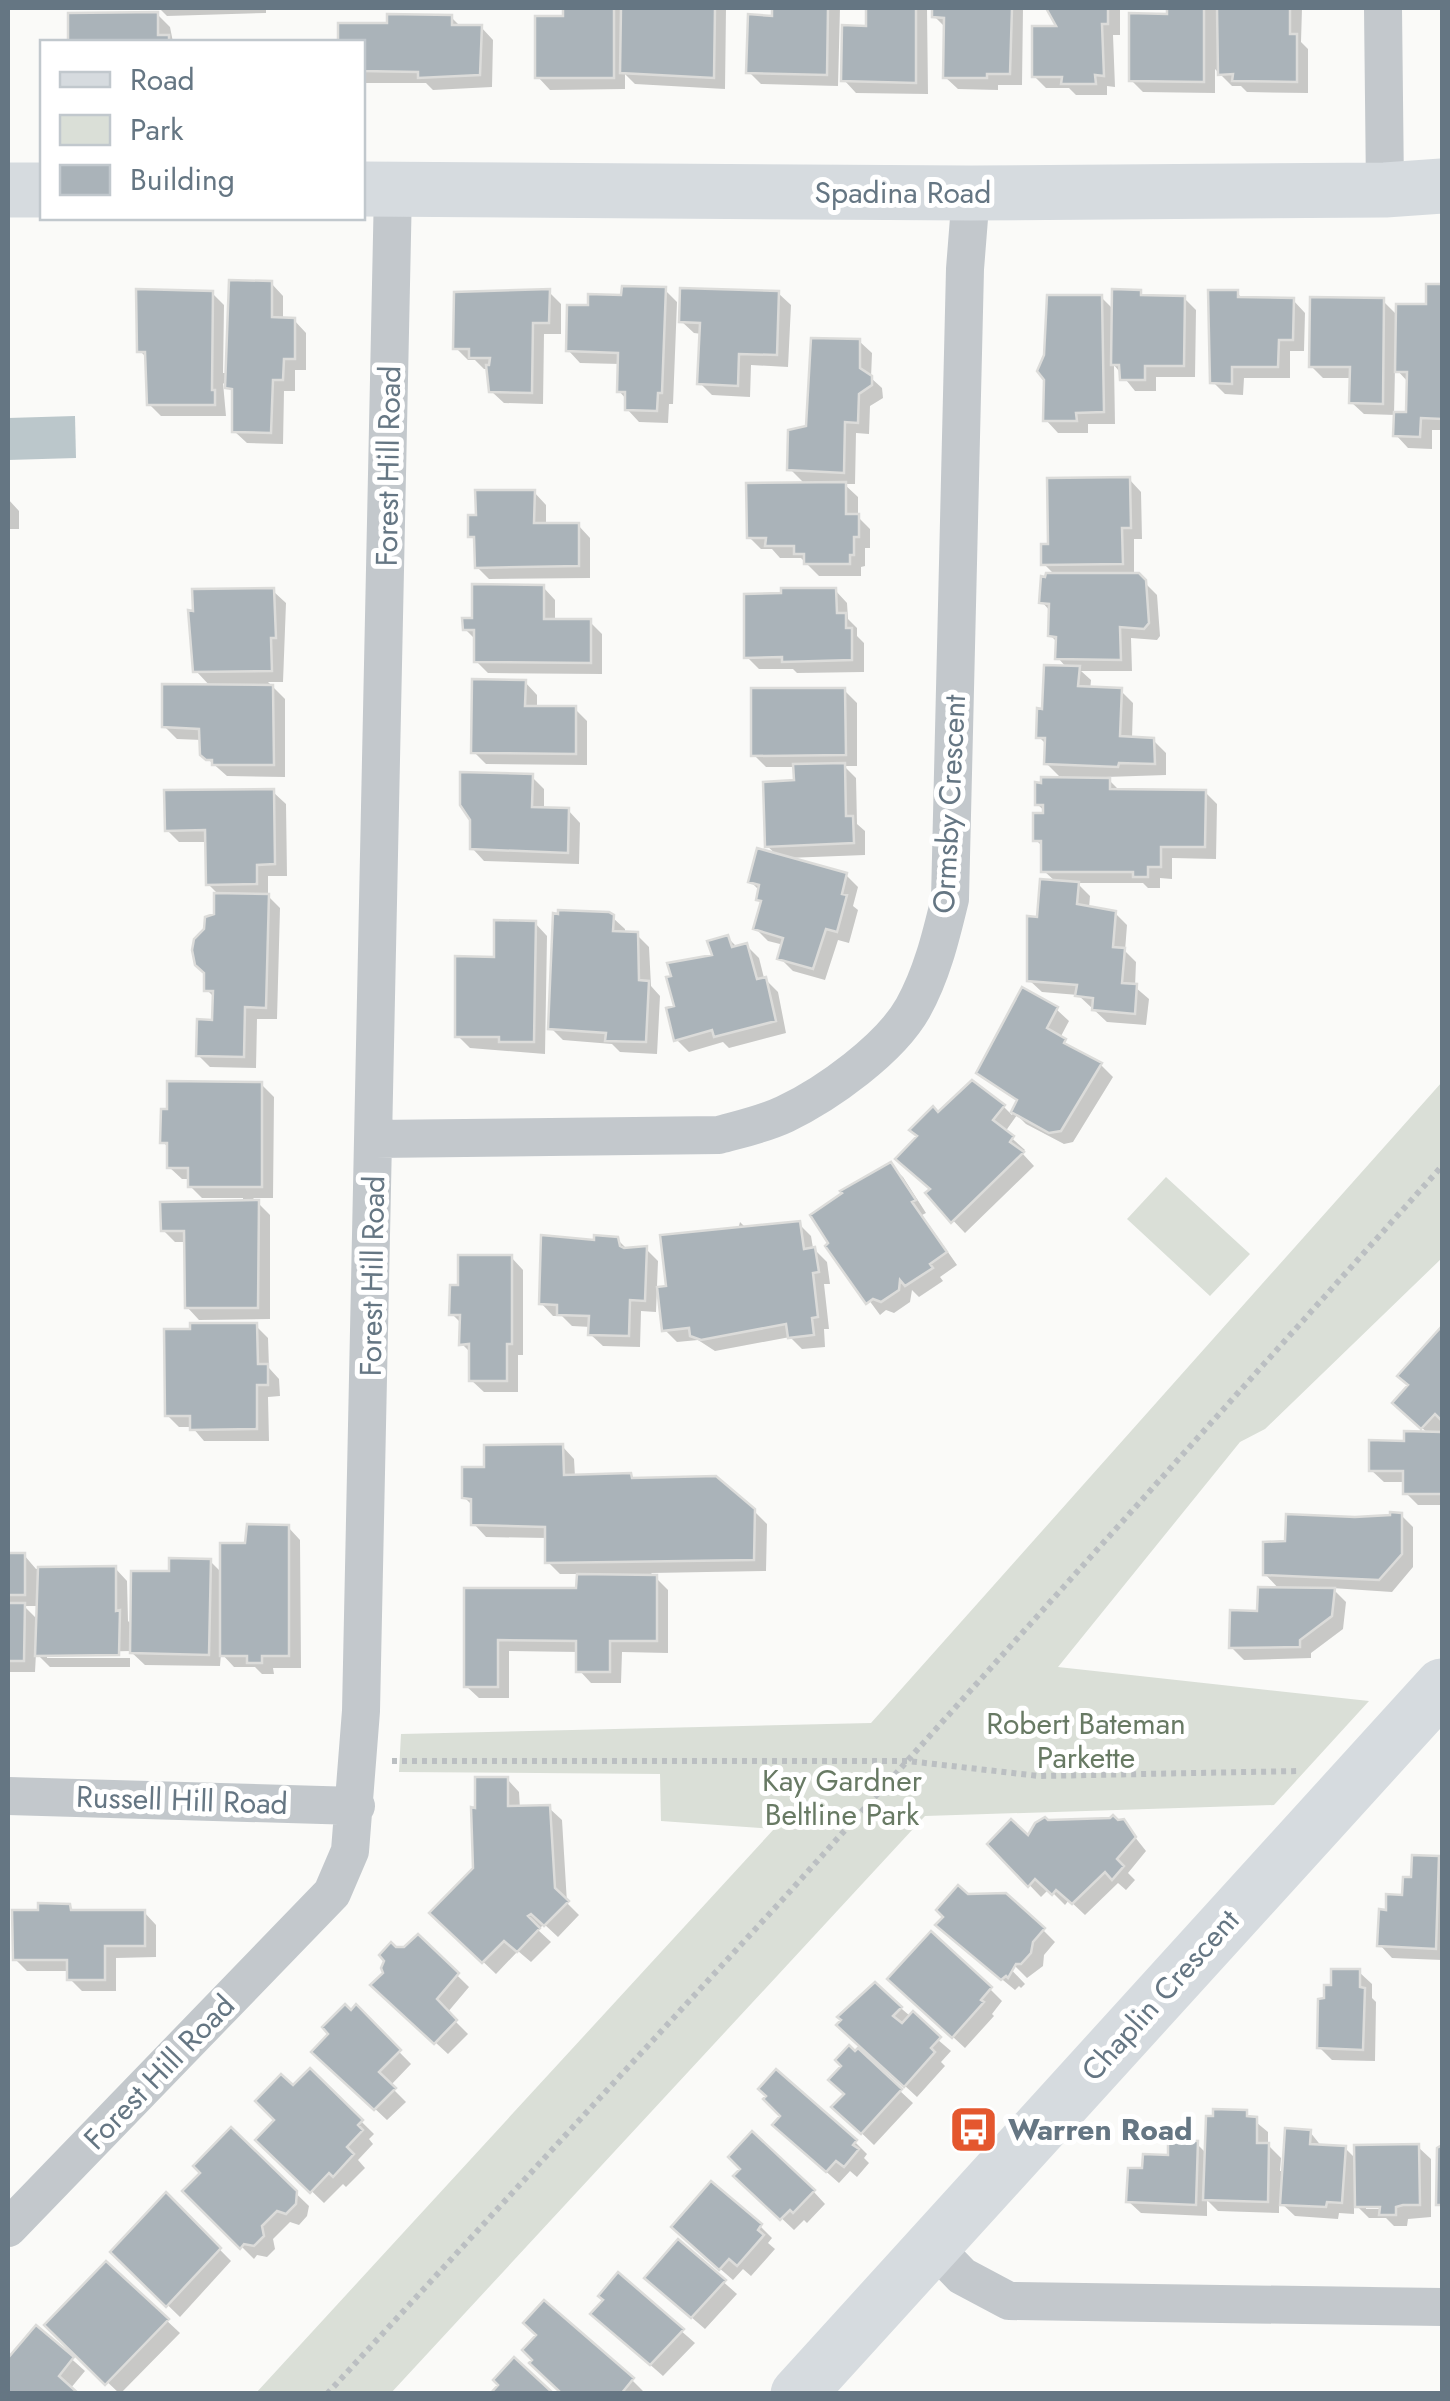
<svg xmlns="http://www.w3.org/2000/svg" width="1450" height="2401" font-family="Jost,sans-serif">
<style>
.green{fill:#dadfd7}
.water{fill:#bbc7cb}
.shadow{fill:#0003;fill-rule:evenodd}
.building{fill:#aab3b9;stroke:#dcdcda;stroke-width:2.5}
.lines{fill:none;stroke-linecap:round;stroke-linejoin:round}
.path{stroke:#bbbfc2;stroke-width:6;stroke-dasharray:5 5;stroke-linecap:butt}
.street{stroke:#c3c8cc;stroke-width:38}
.secondary{stroke:#d6dbdf;stroke-width:55}
.labels{text-anchor:middle;dominant-baseline:central;stroke-width:10;stroke-linejoin:round;paint-order:stroke}
.street-label{font-size:30px;fill:#657683;stroke:#fff}
.park-label{font-size:30px;fill:#687a64;stroke:#fff}
.poi-label{font-size:30px;font-weight:bold;fill:#657683;stroke:#fff;text-anchor:start}
</style>
<rect width="100%" height="100%" fill="#fafaf8"/>
<path class="green" d="M 1442,1082 L 1442,1258 L 1265,1429 L 1240,1442 L 1058,1667 L 1369,1701 L 1274,1805 L 925,1816 L 391,2393 L 256,2393 L 774,1829 L 661,1821 L 660,1774 L 399,1772 L 401,1734 L 871,1723 Z
M 1166,1177 L 1250,1254 L 1210,1296 L 1127,1219 Z"/>
<path class="water" d="M 75,416 L 76,458 L 8,460 L 8,418 Z"/>
<path class="shadow" d="M 159,8 L 266,8 L 266,13 L 167,16 Z
M 566,8 L 726,8 L 725,89 L 635,84 L 625,74 L 625,89 L 550,90 L 538,77 L 566,18 Z
M 774,8 L 840,8 L 838,86 L 761,84 L 749,72 L 774,18 Z
M 869,8 L 927,8 L 928,94 L 856,93 L 844,80 L 869,28 Z
M 934,8 L 1023,8 L 1022,85 L 998,85 L 998,90 L 958,89 L 945,77 L 946,28 L 934,16 Z
M 1047,8 L 1120,8 L 1120,35 L 1113,35 L 1115,87 L 1107,86 L 1107,95 L 1076,95 L 1069,88 L 1046,88 L 1034,76 L 1060,29 Z
M 1170,8 L 1302,8 L 1301,42 L 1308,49 L 1308,93 L 1247,92 L 1241,86 L 1232,86 L 1215,69 L 1215,93 L 1143,92 L 1131,80 L 1170,16 Z
M 157,14 L 170,27 L 173,42 L 70,42 L 70,15 Z
M 451,17 L 461,27 L 481,27 L 493,40 L 492,87 L 433,90 L 426,83 L 362,83 L 362,42 L 340,42 L 340,25 L 389,25 Z
M 271,283 L 283,296 L 283,320 L 294,320 L 306,333 L 306,370 L 295,370 L 295,391 L 284,391 L 283,444 L 247,443 L 234,431 L 235,394 L 223,383 L 226,416 L 161,416 L 149,404 L 148,359 L 140,351 L 212,293 L 224,305 L 223,373 L 228,373 Z
M 1429,287 L 1442,287 L 1442,430 L 1432,430 L 1432,449 L 1408,448 L 1396,435 L 1396,415 L 1364,414 L 1351,402 L 1352,378 L 1323,378 L 1311,366 L 1383,301 L 1398,316 L 1428,307 ZM 1395,368 L 1409,383 L 1408,414 L 1394,414 Z
M 665,290 L 677,302 L 673,404 L 669,404 L 668,423 L 639,422 L 627,409 L 627,400 L 619,391 L 620,364 L 580,363 L 568,350 L 590,308 Z
M 549,292 L 561,304 L 561,334 L 544,334 L 543,404 L 504,403 L 491,391 L 489,369 L 484,369 L 475,360 L 468,360 L 456,348 Z
M 1140,292 L 1146,298 L 1184,298 L 1196,310 L 1195,377 L 1156,377 L 1156,391 L 1135,391 L 1114,365 L 1115,424 L 1088,424 L 1088,433 L 1058,433 L 1046,420 L 1101,297 L 1114,310 Z
M 778,293 L 791,305 L 788,367 L 751,365 L 750,397 L 712,395 L 700,383 L 702,334 L 694,333 L 681,321 Z
M 1237,293 L 1244,300 L 1293,300 L 1305,313 L 1304,351 L 1290,351 L 1290,378 L 1244,378 L 1243,395 L 1225,394 L 1213,382 Z
M 8,295 L 9,297 L 10,336 L 8,336 Z
M 859,341 L 872,353 L 871,378 L 882,388 L 883,398 L 870,406 L 869,434 L 856,433 L 855,484 L 844,484 L 858,497 L 858,517 L 870,529 L 870,548 L 865,548 L 865,566 L 861,567 L 861,576 L 819,576 L 801,558 L 780,558 L 772,549 L 761,549 L 749,537 L 806,485 L 790,469 L 809,428 Z
M 1129,479 L 1141,492 L 1142,539 L 1134,539 L 1134,576 L 1138,576 L 1157,595 L 1160,636 L 1157,640 L 1131,638 L 1132,671 L 1081,671 L 1091,680 L 1090,690 L 1121,691 L 1133,703 L 1132,739 L 1153,740 L 1166,753 L 1166,775 L 1106,777 L 1120,791 L 1205,792 L 1217,804 L 1216,859 L 1172,858 L 1172,879 L 1160,878 L 1160,888 L 1148,888 L 1143,883 L 1077,883 L 1090,896 L 1089,908 L 1115,913 L 1127,925 L 1125,951 L 1136,962 L 1135,987 L 1149,999 L 1146,1025 L 1107,1022 L 1078,995 L 1042,992 L 1029,980 L 1039,920 L 1056,882 L 1044,871 L 1044,848 L 1036,840 L 1049,815 L 1037,804 L 1043,785 L 1063,780 L 1046,763 L 1047,745 L 1039,737 L 1045,711 L 1067,668 L 1058,658 L 1058,643 L 1050,635 L 1051,612 L 1042,602 L 1055,575 L 1044,564 L 1051,546 Z
M 534,492 L 546,505 L 546,526 L 578,525 L 590,538 L 590,578 L 489,579 L 477,567 L 476,542 L 471,536 Z
M 8,499 L 19,511 L 19,529 L 8,529 Z
M 543,587 L 555,600 L 555,621 L 590,622 L 602,634 L 602,674 L 488,673 L 476,661 L 476,640 L 465,629 L 474,621 Z
M 835,590 L 847,603 L 848,619 L 857,628 L 857,636 L 864,643 L 864,672 L 797,673 L 793,669 L 759,669 L 747,657 Z
M 273,591 L 286,603 L 283,682 L 268,682 L 285,699 L 285,777 L 227,776 L 202,754 L 202,740 L 177,739 L 164,726 L 211,687 L 196,671 Z
M 525,682 L 537,695 L 537,708 L 575,709 L 587,721 L 587,765 L 486,764 L 474,752 Z
M 844,690 L 857,703 L 857,766 L 844,766 L 856,778 L 857,824 L 865,831 L 865,855 L 787,858 L 846,875 L 858,887 L 853,906 L 858,910 L 849,943 L 838,940 L 825,980 L 793,971 L 780,958 L 784,945 L 768,941 L 756,929 L 763,903 L 758,899 L 760,891 L 751,882 L 778,856 L 767,846 L 796,783 L 796,767 L 766,767 L 754,755 Z
M 532,777 L 544,789 L 544,810 L 568,810 L 580,823 L 579,864 L 484,861 L 472,848 Z
M 273,792 L 286,804 L 287,876 L 268,876 L 268,896 L 280,908 L 277,1019 L 257,1019 L 256,1068 L 210,1067 L 198,1055 L 215,1022 L 215,998 L 207,990 L 216,916 L 216,892 L 208,884 L 208,842 L 179,842 L 167,830 Z
M 612,917 L 625,929 L 625,934 L 637,935 L 649,947 L 651,986 L 660,996 L 657,1054 L 620,1052 L 612,1044 L 563,1040 L 551,1028 Z
M 535,923 L 547,936 L 545,1054 L 470,1048 L 458,1036 L 496,960 Z
M 728,938 L 738,948 L 747,946 L 759,958 L 764,978 L 778,992 L 786,1033 L 729,1048 L 723,1042 L 689,1052 L 676,1039 L 677,1007 Z
M 1056,1009 L 1069,1021 L 1060,1038 L 1076,1052 L 1101,1065 L 1113,1077 L 1073,1142 L 1064,1144 L 1026,1124 L 1017,1115 L 1005,1132 L 1025,1150 L 1022,1153 L 1034,1166 L 965,1233 L 928,1194 L 933,1190 L 938,1115 L 1003,1106 L 1012,1115 L 1019,1102 L 979,1073 Z
M 261,1084 L 274,1097 L 273,1198 L 253,1198 L 270,1215 L 270,1319 L 199,1320 L 187,1307 L 187,1242 L 175,1242 L 163,1230 L 243,1203 L 243,1198 L 202,1198 L 190,1186 L 190,1179 L 182,1179 L 169,1167 L 169,1148 L 163,1142 Z
M 890,1165 L 903,1177 L 926,1213 L 922,1215 L 957,1265 L 940,1277 L 943,1281 L 919,1297 L 912,1290 L 910,1302 L 894,1313 L 886,1310 L 880,1315 L 829,1246 Z
M 740,1222 L 747,1229 L 799,1224 L 811,1236 L 813,1248 L 827,1262 L 830,1284 L 824,1284 L 829,1329 L 824,1329 L 825,1347 L 802,1349 L 790,1337 L 715,1351 L 698,1340 L 677,1342 L 665,1330 L 669,1289 L 738,1230 Z
M 617,1239 L 628,1250 L 646,1249 L 658,1261 L 656,1312 L 641,1311 L 640,1347 L 603,1346 L 590,1334 L 591,1327 L 572,1326 L 562,1316 L 553,1316 L 541,1303 L 596,1243 Z
M 511,1257 L 523,1270 L 523,1355 L 518,1355 L 518,1392 L 484,1392 L 471,1380 L 471,1353 L 462,1344 L 462,1324 L 452,1314 L 460,1287 Z
M 256,1326 L 268,1338 L 269,1368 L 279,1379 L 280,1396 L 268,1397 L 269,1441 L 204,1441 L 192,1427 L 179,1427 L 167,1415 Z
M 1442,1330 L 1440,1434 L 1442,1434 L 1442,1505 L 1418,1505 L 1406,1493 L 1406,1482 L 1384,1482 L 1371,1470 L 1406,1443 L 1429,1434 L 1407,1415 L 1410,1386 L 1400,1376 Z
M 562,1446 L 574,1459 L 575,1477 L 630,1475 L 635,1480 L 754,1511 L 767,1524 L 766,1571 L 651,1573 L 668,1590 L 668,1653 L 622,1652 L 621,1683 L 591,1683 L 579,1670 L 579,1652 L 509,1651 L 509,1698 L 479,1698 L 466,1686 L 467,1590 L 578,1590 L 579,1574 L 560,1574 L 548,1562 L 547,1538 L 486,1537 L 474,1524 L 473,1506 L 464,1497 L 487,1469 Z
M 1401,1515 L 1413,1527 L 1413,1567 L 1392,1592 L 1332,1588 L 1346,1602 L 1343,1629 L 1311,1653 L 1311,1658 L 1244,1660 L 1231,1647 L 1280,1590 L 1265,1574 L 1288,1544 L 1355,1519 Z
M 288,1527 L 300,1540 L 301,1668 L 273,1668 L 274,1674 L 262,1674 L 255,1667 L 234,1667 L 221,1653 L 220,1666 L 145,1665 L 130,1651 L 47,1653 L 47,1658 L 130,1658 L 130,1667 L 50,1667 L 36,1653 L 35,1672 L 8,1672 L 8,1555 L 24,1555 L 36,1569 L 115,1568 L 127,1581 L 128,1621 L 133,1626 L 172,1574 L 210,1561 L 223,1574 L 248,1546 ZM 24,1606 L 39,1606 L 39,1621 Z
M 507,1779 L 519,1792 L 520,1809 L 549,1808 L 562,1820 L 567,1903 L 579,1915 L 558,1937 L 544,1924 L 538,1930 L 551,1942 L 531,1962 L 518,1951 L 496,1974 L 432,1913 L 475,1869 Z
M 1123,1822 L 1146,1851 L 1128,1873 L 1135,1880 L 1126,1890 L 1118,1883 L 1085,1915 L 1069,1900 L 1065,1905 L 1049,1889 L 1041,1897 L 990,1844 Z
M 1438,1858 L 1442,1863 L 1442,1960 L 1392,1958 L 1380,1945 L 1388,1912 L 1405,1897 L 1414,1880 Z
M 967,1897 L 1043,1930 L 1055,1942 L 1044,1955 L 1043,1966 L 1027,1978 L 1008,1959 L 1005,1963 L 1025,1984 L 1021,1988 L 1019,1986 L 1015,1990 L 951,1937 L 946,1917 Z
M 69,1906 L 76,1912 L 144,1912 L 156,1925 L 156,1957 L 116,1958 L 116,1991 L 82,1991 L 70,1979 L 69,1971 L 27,1971 L 15,1959 L 40,1913 Z
M 418,1937 L 469,1987 L 447,2013 L 468,2034 L 448,2054 L 386,1997 L 405,1950 Z
M 1359,1972 L 1372,1984 L 1372,1998 L 1376,2002 L 1375,2061 L 1332,2060 L 1319,2047 Z
M 875,1986 L 951,2051 L 941,2062 L 945,2066 L 917,2097 L 852,2037 Z
M 990,1989 L 1002,2001 L 992,2014 L 994,2016 L 965,2048 L 903,1991 Z
M 356,2008 L 411,2064 L 390,2086 L 406,2102 L 387,2120 L 314,2052 Z
M 858,2052 L 913,2103 L 874,2145 L 847,2119 L 855,2055 Z
M 310,2071 L 374,2134 L 369,2139 L 373,2144 L 358,2160 L 365,2168 L 346,2187 L 343,2184 L 324,2203 L 259,2140 L 278,2120 L 293,2088 Z
M 1245,2113 L 1268,2132 L 1268,2145 L 1281,2158 L 1280,2171 L 1285,2171 L 1310,2132 L 1322,2147 L 1345,2148 L 1357,2160 L 1418,2147 L 1431,2159 L 1431,2217 L 1408,2219 L 1407,2226 L 1394,2226 L 1386,2218 L 1369,2218 L 1354,2203 L 1354,2214 L 1339,2213 L 1338,2219 L 1295,2216 L 1279,2201 L 1279,2213 L 1218,2211 L 1207,2200 L 1207,2216 L 1141,2213 L 1128,2201 L 1144,2171 L 1197,2144 L 1207,2154 ZM 1366,2204 L 1393,2204 L 1393,2209 L 1366,2209 Z
M 231,2131 L 309,2206 L 307,2216 L 299,2225 L 290,2222 L 273,2239 L 275,2249 L 267,2257 L 257,2255 L 254,2259 L 186,2191 L 203,2173 Z
M 787,2137 L 855,2142 L 867,2154 L 864,2158 L 869,2163 L 857,2177 L 850,2171 L 839,2183 Z
M 737,2176 L 813,2191 L 825,2204 L 807,2223 L 804,2220 L 794,2230 Z
M 166,2195 L 231,2261 L 180,2317 L 113,2252 Z
M 760,2226 L 772,2238 L 768,2243 L 775,2249 L 751,2276 L 743,2269 L 733,2280 L 686,2239 Z
M 678,2242 L 737,2294 L 705,2329 L 660,2290 Z
M 106,2264 L 180,2333 L 120,2394 L 47,2325 Z
M 618,2276 L 695,2343 L 663,2376 L 606,2326 L 606,2301 Z
M 37,2328 L 85,2371 L 70,2389 L 76,2394 L 8,2394 L 8,2362 Z
M 539,2335 L 632,2380 L 644,2392 L 565,2394 Z"/>
<path class="building" d="M 563,8 L 614,8 L 614,78 L 535,78 L 535,16 L 563,16 Z
M 621,8 L 715,8 L 714,78 L 620,73 Z
M 772,8 L 828,8 L 827,75 L 746,73 L 748,14 L 772,16 Z
M 866,8 L 916,8 L 916,83 L 841,81 L 842,25 L 866,26 Z
M 932,8 L 1012,8 L 1010,74 L 987,74 L 987,78 L 943,78 L 944,18 L 932,17 Z
M 1046,8 L 1108,8 L 1108,24 L 1102,24 L 1104,76 L 1095,75 L 1096,84 L 1061,84 L 1062,77 L 1032,77 L 1032,26 L 1056,26 Z
M 1167,8 L 1204,8 L 1204,82 L 1129,81 L 1129,13 L 1167,14 Z
M 1217,8 L 1290,8 L 1290,34 L 1297,34 L 1297,82 L 1232,81 L 1233,74 L 1218,75 Z
M 158,12 L 158,35 L 169,35 L 169,42 L 68,42 L 68,13 Z
M 387,14 L 452,15 L 452,25 L 482,25 L 480,75 L 418,78 L 418,72 L 362,71 L 362,42 L 338,42 L 338,23 L 387,23 Z
M 229,280 L 272,281 L 272,317 L 295,318 L 295,359 L 284,359 L 283,380 L 273,380 L 271,433 L 232,432 L 232,389 L 225,388 Z
M 1426,284 L 1442,284 L 1442,419 L 1421,418 L 1420,437 L 1393,436 L 1394,412 L 1406,412 L 1407,372 L 1395,372 L 1396,304 L 1426,304 Z
M 622,286 L 666,287 L 662,393 L 658,393 L 657,411 L 625,410 L 625,392 L 617,392 L 618,353 L 566,351 L 567,305 L 588,305 L 588,294 L 621,295 Z
M 680,288 L 779,291 L 777,355 L 739,354 L 738,386 L 697,384 L 700,323 L 679,322 Z
M 136,289 L 213,291 L 212,390 L 215,390 L 215,405 L 147,405 L 145,352 L 137,352 Z
M 550,289 L 549,323 L 533,323 L 532,393 L 489,392 L 486,365 L 489,365 L 490,358 L 469,358 L 469,349 L 453,349 L 454,292 Z
M 1112,289 L 1141,290 L 1141,295 L 1185,296 L 1184,366 L 1145,366 L 1145,380 L 1120,380 L 1119,365 L 1111,365 Z
M 1208,290 L 1238,290 L 1238,297 L 1294,298 L 1293,340 L 1279,340 L 1278,367 L 1232,367 L 1232,384 L 1210,383 Z
M 1047,295 L 1102,295 L 1104,412 L 1076,413 L 1077,421 L 1043,421 L 1044,380 L 1037,371 L 1044,355 Z
M 1310,297 L 1384,298 L 1383,404 L 1349,403 L 1350,367 L 1309,367 Z
M 811,338 L 860,339 L 860,368 L 872,376 L 872,385 L 859,394 L 858,423 L 845,422 L 844,473 L 787,470 L 788,430 L 806,426 Z
M 1130,477 L 1131,528 L 1122,528 L 1123,564 L 1041,565 L 1041,544 L 1048,544 L 1047,478 Z
M 846,482 L 846,514 L 859,514 L 859,537 L 854,537 L 854,555 L 850,555 L 850,564 L 804,564 L 804,554 L 794,554 L 794,546 L 765,546 L 766,538 L 747,538 L 746,483 Z
M 475,490 L 535,490 L 534,523 L 579,523 L 579,566 L 475,568 L 474,537 L 468,537 L 468,515 L 476,515 Z
M 1046,573 L 1139,573 L 1146,580 L 1149,623 L 1144,629 L 1120,627 L 1121,660 L 1055,659 L 1056,637 L 1048,636 L 1049,604 L 1039,603 L 1041,576 L 1045,577 Z
M 472,584 L 544,585 L 544,619 L 591,619 L 591,663 L 474,662 L 474,630 L 463,630 L 462,618 L 472,618 Z
M 274,588 L 276,638 L 271,638 L 272,671 L 193,672 L 188,610 L 193,611 L 192,589 Z
M 781,588 L 836,588 L 837,613 L 846,613 L 846,628 L 852,628 L 852,660 L 782,662 L 782,657 L 744,658 L 744,594 L 781,593 Z
M 1044,665 L 1080,666 L 1078,686 L 1122,688 L 1120,736 L 1154,738 L 1155,764 L 1119,763 L 1118,767 L 1044,764 L 1045,738 L 1036,738 L 1037,708 L 1042,709 Z
M 472,679 L 526,680 L 525,706 L 576,706 L 576,754 L 471,753 Z
M 162,684 L 273,685 L 274,765 L 212,765 L 212,760 L 206,760 L 200,755 L 199,729 L 162,727 Z
M 751,688 L 845,688 L 846,755 L 751,756 Z
M 845,763 L 846,816 L 853,816 L 854,843 L 765,847 L 763,782 L 794,780 L 793,764 Z
M 460,772 L 533,774 L 532,807 L 569,808 L 568,853 L 470,849 L 470,820 L 460,805 Z
M 1041,777 L 1110,778 L 1110,789 L 1206,790 L 1205,847 L 1161,847 L 1161,867 L 1148,867 L 1148,877 L 1133,877 L 1133,872 L 1041,872 L 1041,841 L 1033,841 L 1033,813 L 1043,813 L 1043,805 L 1035,805 L 1035,782 L 1041,783 Z
M 274,789 L 275,864 L 257,865 L 257,884 L 206,885 L 205,830 L 165,831 L 164,790 Z
M 757,848 L 847,873 L 842,894 L 847,895 L 837,932 L 826,929 L 813,969 L 777,959 L 783,938 L 753,929 L 761,901 L 756,900 L 759,885 L 748,882 Z
M 1040,879 L 1079,882 L 1077,904 L 1116,911 L 1113,947 L 1125,948 L 1122,983 L 1137,984 L 1135,1014 L 1092,1010 L 1093,998 L 1075,996 L 1077,985 L 1027,981 L 1027,916 L 1037,917 Z
M 214,893 L 269,894 L 266,1008 L 245,1007 L 244,1057 L 196,1056 L 197,1019 L 212,1020 L 213,991 L 204,991 L 204,973 L 195,965 L 192,950 L 194,939 L 204,929 L 205,917 L 214,914 Z
M 558,910 L 609,912 L 614,915 L 613,931 L 638,932 L 639,980 L 649,981 L 646,1042 L 605,1041 L 606,1033 L 548,1029 L 553,913 L 558,914 Z
M 494,920 L 536,921 L 534,1042 L 499,1042 L 499,1037 L 455,1037 L 455,956 L 494,957 Z
M 728,935 L 732,947 L 747,943 L 757,979 L 766,977 L 776,1021 L 714,1037 L 712,1030 L 674,1041 L 666,1008 L 674,1006 L 666,977 L 671,976 L 667,963 L 712,955 L 707,941 Z
M 1022,987 L 1058,1007 L 1047,1028 L 1066,1039 L 1064,1043 L 1102,1063 L 1061,1131 L 1049,1133 L 1011,1112 L 1017,1100 L 976,1073 Z
M 972,1080 L 1005,1105 L 993,1120 L 1014,1136 L 1010,1142 L 1024,1152 L 951,1223 L 925,1193 L 930,1189 L 895,1159 L 917,1136 L 909,1130 L 933,1106 L 938,1112 Z
M 167,1081 L 262,1082 L 262,1187 L 188,1187 L 188,1168 L 167,1168 L 167,1143 L 160,1143 L 161,1109 L 167,1109 Z
M 891,1162 L 916,1200 L 912,1202 L 947,1252 L 930,1264 L 933,1268 L 905,1286 L 900,1280 L 899,1290 L 881,1302 L 873,1299 L 866,1304 L 825,1246 L 828,1243 L 810,1215 L 842,1193 L 840,1191 Z
M 259,1200 L 258,1308 L 185,1308 L 184,1231 L 161,1231 L 160,1202 Z
M 800,1221 L 804,1249 L 815,1247 L 819,1272 L 813,1273 L 818,1317 L 812,1318 L 814,1335 L 788,1338 L 786,1324 L 701,1340 L 690,1336 L 689,1328 L 662,1331 L 657,1287 L 666,1286 L 660,1235 Z
M 541,1235 L 594,1240 L 594,1235 L 618,1237 L 620,1246 L 624,1248 L 647,1246 L 645,1301 L 630,1300 L 629,1336 L 588,1335 L 589,1316 L 557,1315 L 557,1305 L 539,1304 Z
M 458,1255 L 512,1255 L 512,1344 L 507,1344 L 507,1381 L 469,1381 L 469,1344 L 459,1345 L 460,1315 L 449,1315 L 450,1285 L 458,1285 Z
M 190,1323 L 257,1323 L 258,1364 L 268,1364 L 268,1385 L 257,1385 L 257,1429 L 190,1430 L 190,1416 L 165,1416 L 164,1329 L 190,1329 Z
M 1442,1326 L 1442,1421 L 1435,1414 L 1421,1429 L 1392,1403 L 1408,1385 L 1397,1376 Z
M 1404,1431 L 1442,1432 L 1442,1494 L 1403,1494 L 1403,1471 L 1369,1471 L 1369,1440 L 1404,1441 Z
M 563,1444 L 564,1475 L 631,1473 L 632,1478 L 716,1476 L 755,1509 L 754,1560 L 545,1563 L 545,1527 L 471,1525 L 471,1499 L 462,1498 L 462,1467 L 484,1467 L 484,1445 Z
M 1390,1512 L 1402,1513 L 1402,1554 L 1379,1580 L 1263,1575 L 1263,1542 L 1285,1541 L 1286,1514 L 1355,1517 L 1390,1515 Z
M 247,1524 L 289,1525 L 289,1656 L 262,1656 L 262,1663 L 247,1663 L 247,1656 L 220,1656 L 220,1543 L 245,1543 Z
M 8,1553 L 25,1553 L 25,1595 L 8,1595 Z
M 169,1558 L 211,1559 L 209,1655 L 130,1653 L 131,1571 L 169,1571 Z
M 116,1566 L 116,1611 L 120,1610 L 119,1655 L 35,1656 L 38,1567 Z
M 577,1574 L 657,1575 L 657,1641 L 610,1641 L 610,1672 L 576,1672 L 576,1641 L 498,1640 L 498,1687 L 464,1687 L 464,1588 L 576,1588 Z
M 1258,1587 L 1335,1588 L 1332,1616 L 1300,1640 L 1300,1647 L 1229,1648 L 1230,1610 L 1257,1611 Z
M 8,1603 L 25,1603 L 24,1661 L 8,1661 Z
M 475,1777 L 508,1777 L 508,1806 L 550,1805 L 555,1888 L 569,1901 L 544,1926 L 531,1914 L 528,1916 L 540,1928 L 517,1952 L 504,1941 L 482,1963 L 429,1913 L 473,1868 L 471,1807 L 475,1808 Z
M 1113,1815 L 1118,1820 L 1124,1819 L 1136,1837 L 1117,1859 L 1124,1866 L 1112,1880 L 1105,1872 L 1072,1904 L 1056,1890 L 1052,1895 L 1035,1879 L 1028,1887 L 987,1844 L 1011,1819 L 1028,1835 L 1035,1823 L 1045,1817 L 1048,1820 L 1110,1818 Z
M 1412,1855 L 1439,1856 L 1436,1949 L 1377,1946 L 1379,1909 L 1386,1910 L 1386,1894 L 1402,1895 L 1403,1877 L 1411,1877 Z
M 958,1885 L 968,1894 L 1006,1893 L 1045,1928 L 1033,1942 L 1031,1953 L 1021,1964 L 1016,1964 L 1008,1978 L 1006,1976 L 1001,1980 L 935,1925 L 943,1917 L 936,1910 Z
M 38,1903 L 70,1904 L 71,1910 L 145,1910 L 145,1946 L 105,1946 L 105,1980 L 67,1980 L 67,1960 L 13,1960 L 12,1910 L 38,1910 Z
M 931,1931 L 992,1987 L 981,2000 L 984,2002 L 952,2038 L 887,1979 Z
M 418,1934 L 459,1973 L 437,1999 L 457,2020 L 434,2044 L 370,1985 L 383,1973 L 381,1968 L 384,1961 L 379,1955 L 391,1942 L 396,1947 L 404,1947 Z
M 1331,1969 L 1360,1969 L 1360,1987 L 1365,1988 L 1363,2050 L 1317,2048 L 1318,1999 L 1324,1998 L 1324,1985 L 1331,1985 Z
M 875,1982 L 902,2007 L 893,2016 L 902,2023 L 913,2011 L 941,2037 L 931,2048 L 935,2052 L 904,2087 L 836,2025 L 841,2020 L 837,2017 Z
M 345,2004 L 351,2010 L 356,2004 L 401,2050 L 379,2072 L 396,2088 L 374,2110 L 311,2052 L 328,2034 L 322,2027 Z
M 849,2045 L 855,2051 L 858,2048 L 902,2089 L 861,2134 L 831,2107 L 844,2094 L 828,2080 L 841,2066 L 835,2060 Z
M 310,2068 L 363,2120 L 358,2125 L 363,2130 L 347,2147 L 354,2154 L 333,2177 L 329,2173 L 310,2193 L 255,2140 L 274,2120 L 255,2101 L 281,2074 L 293,2085 Z
M 776,2069 L 857,2140 L 853,2145 L 859,2149 L 844,2167 L 836,2161 L 826,2172 L 772,2125 L 780,2116 L 763,2099 L 766,2096 L 758,2089 Z
M 1213,2109 L 1247,2110 L 1247,2116 L 1257,2117 L 1257,2143 L 1269,2143 L 1268,2202 L 1203,2200 L 1206,2116 L 1213,2116 Z
M 231,2127 L 297,2191 L 296,2204 L 286,2214 L 277,2211 L 262,2226 L 264,2236 L 254,2246 L 244,2244 L 240,2249 L 182,2191 L 200,2173 L 193,2166 Z
M 1285,2128 L 1311,2130 L 1310,2144 L 1346,2146 L 1342,2203 L 1327,2202 L 1326,2207 L 1280,2205 Z
M 752,2131 L 815,2190 L 793,2213 L 790,2210 L 780,2220 L 733,2176 L 740,2169 L 728,2157 Z
M 1168,2140 L 1198,2141 L 1196,2205 L 1126,2202 L 1128,2168 L 1142,2168 L 1143,2154 L 1168,2155 Z
M 1419,2144 L 1420,2205 L 1403,2205 L 1396,2207 L 1396,2215 L 1379,2215 L 1380,2207 L 1355,2207 L 1354,2145 Z
M 1442,2145 L 1442,2205 L 1436,2205 L 1437,2148 Z
M 711,2181 L 762,2224 L 758,2230 L 764,2235 L 737,2266 L 729,2259 L 719,2270 L 671,2227 Z
M 166,2192 L 221,2248 L 166,2307 L 110,2252 Z
M 678,2239 L 726,2280 L 691,2318 L 644,2278 Z
M 106,2261 L 169,2319 L 105,2385 L 44,2325 Z
M 618,2272 L 684,2329 L 650,2365 L 590,2314 L 603,2300 L 598,2296 Z
M 544,2300 L 634,2378 L 621,2394 L 562,2394 L 529,2363 L 532,2360 L 522,2350 L 536,2335 L 523,2323 Z
M 36,2325 L 74,2357 L 59,2376 L 79,2394 L 8,2394 L 8,2358 Z
M 514,2357 L 554,2394 L 490,2394 L 498,2385 L 493,2380 Z"/>
<g class="lines">
<path class="path" d="M 392,1761 L 908,1761 L 1039,1776 L 1299,1771
M 327,2394 L 784,1898 L 1442,1166"/>
<path class="street" d="M 1383,8 L 1385,190
M 375,1139 L 719,1135 C 741,1129 764,1124 785,1114 C 827,1094 890,1049 913,1008 C 932,974 941,936 950,899 L 965,269 L 971,193
M 8,1796 L 356,1806
M 8,2228 L 332,1893 L 350,1851 L 361,1711 L 393,189
M 932,2245 L 962,2276 L 1009,2301 L 1442,2307"/>
<path class="secondary" d="M 362,189 L 971,193 L 1385,190 L 1442,186
M 8,190 L 42,190
M 798,2394 L 1442,1686"/>
</g>
<defs>
<symbol id="bus-square" viewBox="-11 -11 22 22"><rect x="-9" y="-9" width="18" height="18" rx="4" fill="#e4572e" stroke="#fff"/><path d="M-5-6H5V4H4V6H2V4H-2V6H-4V4H-5ZM-3.5-4V0h7V-4ZM-3.5 1.2v1.5H-2V1.2ZM2 1.2v1.5H3.5V1.2Z" fill="#fff"/></symbol>
</defs>
<g fill-rule="evenodd">
<use href="#bus-square" x="946" y="2102" width="55" height="55"/>
</g>
<g class="labels">
<g class="street-label">
<text x="903" y="192">Spadina Road</text>
<text transform="translate(388 466) rotate(-89)">Forest Hill Road</text>
<text transform="translate(949 804) rotate(-87)">Ormsby Crescent</text>
<text transform="translate(372 1276) rotate(-89)">Forest Hill Road</text>
<text transform="translate(182 1800) rotate(2)">Russell Hill Road</text>
<text transform="translate(1160 1995) rotate(-48)">Chaplin Crescent</text>
<text transform="translate(159 2072) rotate(-46)">Forest Hill Road</text>
</g>
<g class="park-label">
<text x="1086" y="1723">Robert Bateman<tspan x="1086" dy="34">Parkette</tspan></text>
<text x="842" y="1780">Kay Gardner<tspan x="842" dy="34">Beltline Park</tspan></text>
</g>
<g class="poi-label">
<text x="1008" y="2129">Warren Road</text>
</g>
</g>
<rect width="1450" height="2401" fill="none" stroke="#657683" stroke-width="20"/>
<rect x="40" y="40" width="325" height="180" fill="#ffffff" stroke="#c1c8cd" stroke-width="2.5"/>
<rect x="60" y="72" width="50" height="15" fill="#d6dbdf" stroke="#c1c8cd" stroke-width="2.5"/>
<text x="130" y="90" font-size="30" fill="#657683">Road</text>
<rect x="60" y="115" width="50" height="30" fill="#dadfd7" stroke="#c1c8cd" stroke-width="2.5"/>
<text x="130" y="140" font-size="30" fill="#657683">Park</text>
<rect x="60" y="165" width="50" height="30" fill="#aab3b9" stroke="#c1c8cd" stroke-width="2.5"/>
<text x="130" y="190" font-size="30" fill="#657683">Building</text>
</svg>
